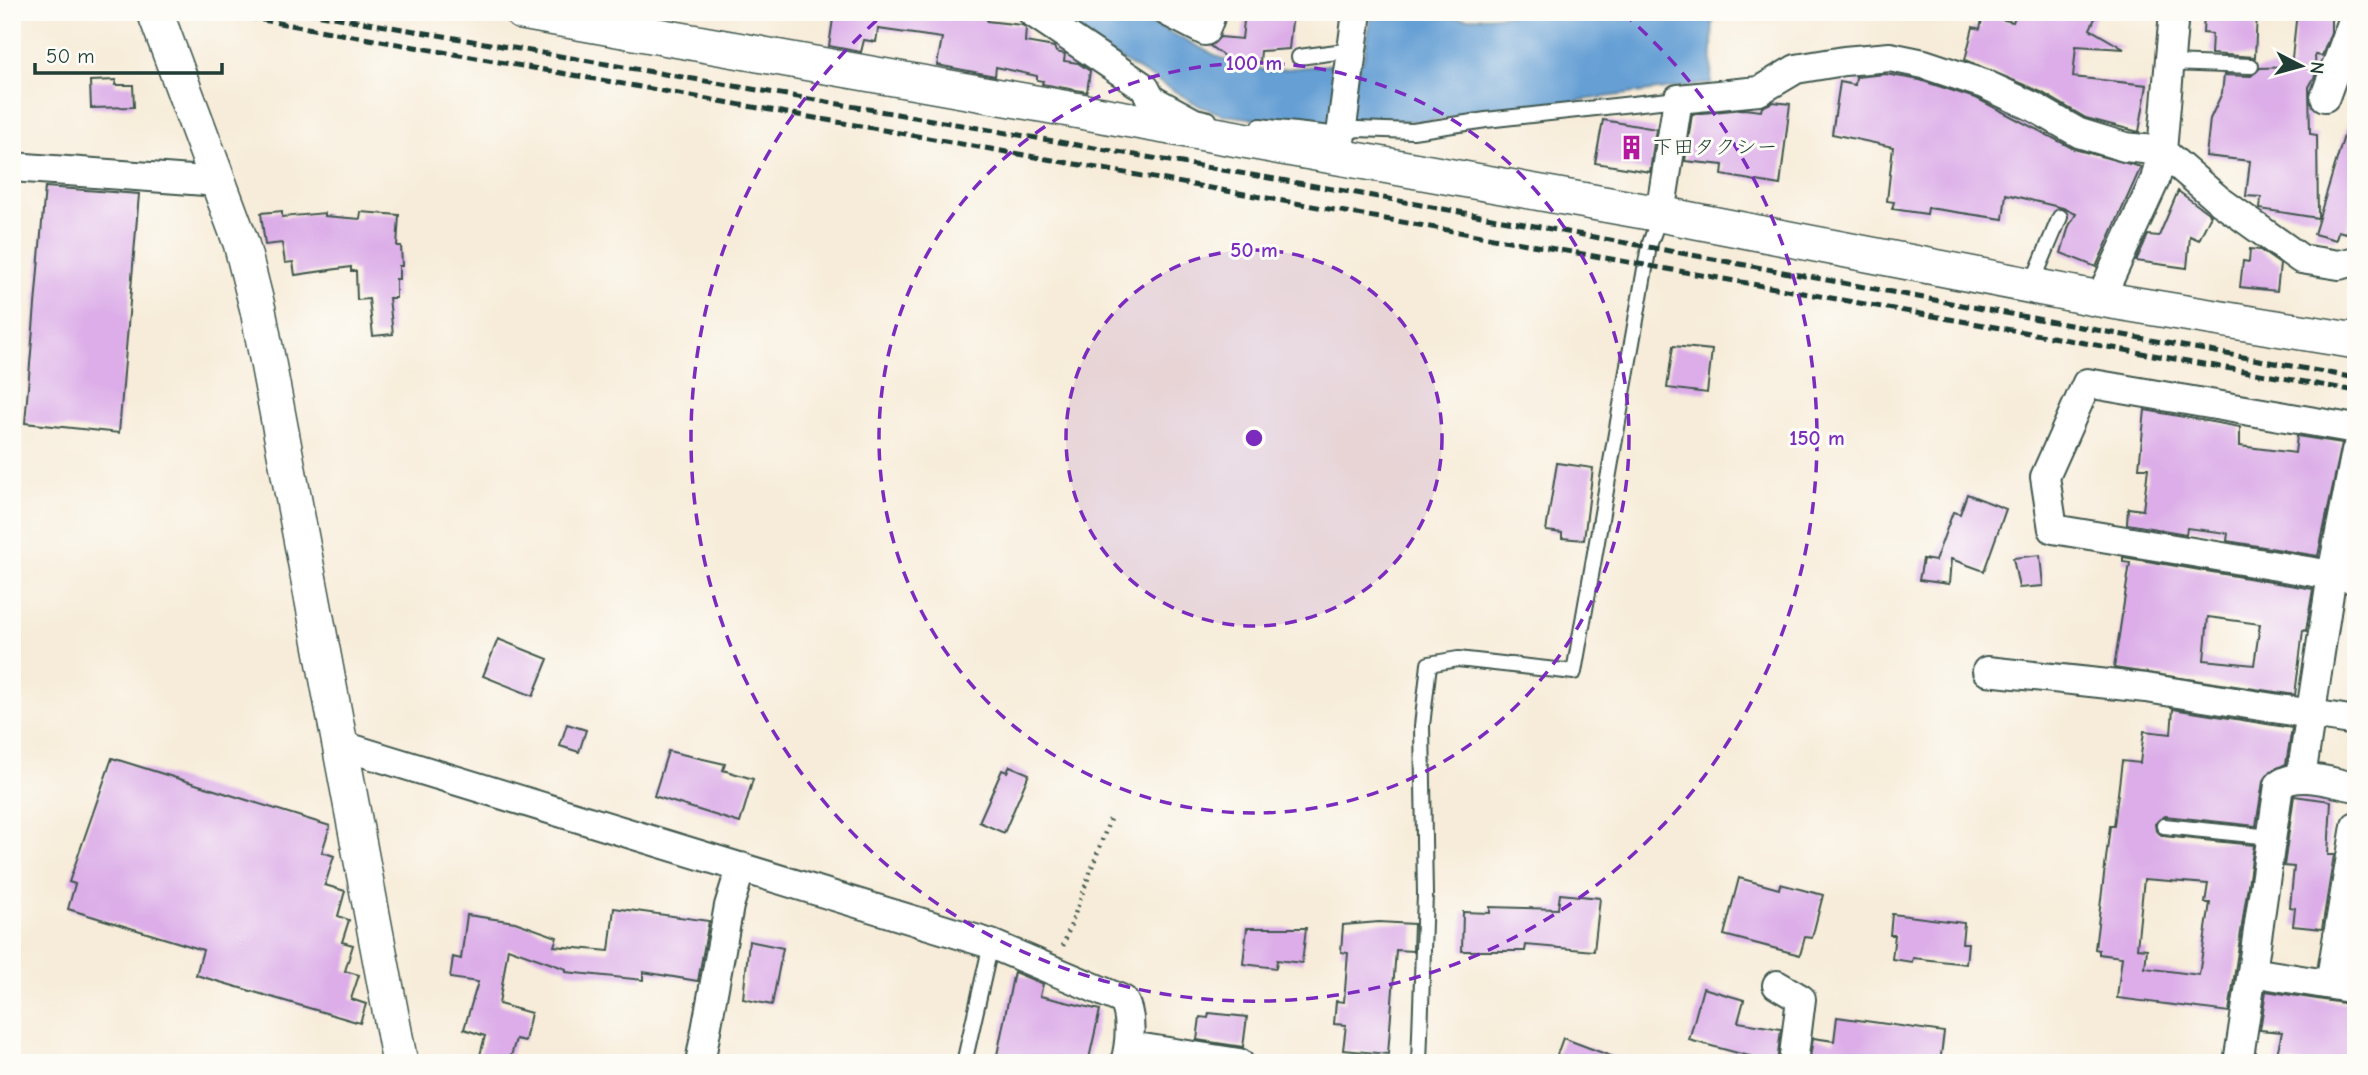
<svg xmlns="http://www.w3.org/2000/svg" width="2368" height="1075" font-family="'Comic Neue','Klee One',sans-serif">
<style>
.water{fill:#659fd4;stroke:#426e84;stroke-width:2}
.building{fill:#dcade8;fill-rule:evenodd}
.lines{fill:none;stroke-linecap:round;stroke-linejoin:round}
.service-casing{stroke:#3f574d;stroke-width:18}
.minor-casing{stroke:#3f574d;stroke-width:32}
.tertiary-casing{stroke:#3f574d;stroke-width:38}
.path{stroke:#3f574d;stroke-width:4.5;stroke-dasharray:2 5;stroke-linecap:butt}
.service{stroke:#fff;stroke-width:14}
.minor{stroke:#fff;stroke-width:28}
.tertiary{stroke:#fff;stroke-width:35}
.rail{stroke:#1f3d34;stroke-width:5;stroke-dasharray:10 5;stroke-linecap:butt}
.ring{fill:none;stroke:#7b2cbf;stroke-width:3.5;stroke-dasharray:12 9}
.labels{text-anchor:middle;dominant-baseline:central;stroke-width:6;stroke-linejoin:round;paint-order:stroke}
.poi-label{font-size:21px;fill:#1f3d34;stroke:#fdfcf7;text-anchor:start}
.centre{fill:#7b2cbf;stroke:#fdfcf7;stroke-width:3.5}
.ring-label{font-size:21px;text-anchor:middle;font-weight:bold;fill:#7b2cbf;stroke:#fdfcf7;stroke-width:6;stroke-linejoin:round;paint-order:stroke}
</style>
<rect width="100%" height="100%" fill="#fdfcf7"/>
<filter id="ink" filterUnits="userSpaceOnUse"><feTurbulence type="fractalNoise" baseFrequency=".0143" numOctaves="2"/><feDisplacementMap in="SourceGraphic" scale="14" xChannelSelector="R" yChannelSelector="G"/><feConvolveMatrix kernelMatrix="1 2 1 2 8 2 1 2 1" color-interpolation-filters="sRGB"/></filter>
<filter id="wash" filterUnits="userSpaceOnUse"><feTurbulence type="fractalNoise" baseFrequency=".00686" numOctaves="4" result="noise"/><feDisplacementMap in="SourceGraphic" scale="28" xChannelSelector="R" yChannelSelector="G"/><feGaussianBlur stdDeviation="1.57" result="paint"/><feColorMatrix in="noise" values="0 0 0 0 0 0 0 0 0 0 0 0 0 0 0 0 0 1.4 0 .05"/><feComposite in="paint" operator="in"/></filter>
<g filter="url(#wash)">
<rect width="100%" height="100%" fill="#f7ecd9"/>
<path class="water" d="M 1050,12 L 1129,12 L 1225,60 L 1268,71 L 1363,61 L 1372,12 L 1468,18 L 1549,12 L 1713,12 L 1711,83 L 1424,121 L 1358,121 L 1324,127 L 1224,115 L 1200,106 L 1103,49 Z"/>
<g id="blocks">
<path class="building" d="M 834,12 L 919,12 L 946,16 L 947,12 L 988,12 L 987,21 L 1022,25 L 1026,28 L 1025,42 L 1054,47 L 1056,52 L 1065,54 L 1064,61 L 1078,63 L 1090,71 L 1087,92 L 1042,84 L 1043,81 L 1037,80 L 1037,76 L 996,67 L 995,76 L 937,65 L 942,38 L 878,29 L 876,42 L 864,40 L 861,52 L 829,46 Z
M 1245,12 L 1293,12 L 1289,49 L 1261,51 L 1260,62 L 1228,59 L 1210,46 L 1220,37 L 1242,39 Z
M 2017,12 L 2098,12 L 2090,29 L 2124,49 L 2076,46 L 2073,77 L 2147,85 L 2139,132 L 2086,118 L 2041,92 L 1965,60 L 1973,27 L 1980,29 L 1983,15 L 2013,22 Z
M 2204,12 L 2257,12 L 2255,57 L 2211,54 L 2212,34 L 2203,33 Z
M 2297,12 L 2331,16 L 2331,32 L 2322,56 L 2315,55 L 2316,74 L 2309,87 L 2310,134 L 2317,135 L 2318,218 L 2260,209 L 2261,197 L 2246,196 L 2250,161 L 2206,156 L 2210,119 L 2222,93 L 2224,75 L 2251,76 L 2260,68 L 2291,67 Z
M 1885,74 L 1920,80 L 1978,99 L 2074,149 L 2141,167 L 2096,267 L 2061,253 L 2069,226 L 2076,214 L 2063,208 L 2006,194 L 2003,219 L 1928,208 L 1927,214 L 1892,209 L 1894,202 L 1887,201 L 1893,147 L 1832,134 L 1840,82 L 1855,85 L 1856,77 Z
M 116,80 L 115,85 L 133,85 L 134,107 L 91,108 L 90,81 Z
M 1773,102 L 1790,104 L 1780,185 L 1722,175 L 1723,165 L 1685,161 L 1692,114 L 1744,109 L 1761,111 L 1762,107 Z
M 2351,113 L 2356,114 L 2355,194 L 2346,233 L 2338,231 L 2336,240 L 2314,234 Z
M 1603,120 L 1656,129 L 1650,172 L 1595,163 Z
M 45,187 L 139,194 L 119,433 L 25,423 Z
M 2178,191 L 2211,215 L 2199,240 L 2190,236 L 2187,268 L 2136,261 L 2148,235 L 2159,236 Z
M 282,211 L 282,217 L 325,213 L 325,216 L 360,219 L 361,212 L 399,215 L 397,246 L 401,246 L 402,266 L 399,266 L 399,279 L 396,279 L 396,298 L 389,298 L 393,334 L 373,336 L 369,299 L 357,300 L 356,271 L 351,271 L 351,267 L 295,275 L 293,262 L 285,263 L 282,243 L 265,245 L 261,213 Z
M 2250,249 L 2260,250 L 2280,264 L 2277,291 L 2240,287 L 2243,261 L 2249,262 Z
M 1673,346 L 1712,350 L 1707,393 L 1667,388 Z
M 2145,410 L 2240,427 L 2240,446 L 2295,453 L 2297,436 L 2342,443 L 2318,556 L 2227,541 L 2228,533 L 2187,528 L 2186,534 L 2127,524 L 2128,508 L 2143,510 L 2148,468 L 2139,468 Z
M 1557,463 L 1593,468 L 1584,540 L 1562,538 L 1562,533 L 1546,531 Z
M 1967,494 L 2006,509 L 1984,571 L 1951,559 L 1949,584 L 1919,580 L 1923,559 L 1935,561 L 1953,512 L 1960,514 Z
M 2040,555 L 2043,586 L 2019,588 L 2013,558 Z
M 2123,557 L 2313,589 L 2306,631 L 2303,630 L 2295,695 L 2114,668 L 2130,563 L 2123,562 ZM 2208,617 L 2260,624 L 2254,665 L 2204,660 Z
M 498,639 L 548,659 L 533,696 L 483,676 Z
M 2173,709 L 2292,728 L 2286,764 L 2271,771 L 2263,782 L 2256,826 L 2165,816 L 2155,824 L 2156,831 L 2163,836 L 2254,845 L 2229,1012 L 2117,998 L 2122,957 L 2099,954 L 2099,950 L 2095,949 L 2110,826 L 2114,826 L 2122,761 L 2140,763 L 2144,731 L 2171,734 ZM 2144,879 L 2208,884 L 2205,903 L 2210,903 L 2199,975 L 2145,968 L 2147,949 L 2137,948 Z
M 567,724 L 586,730 L 579,752 L 560,746 Z
M 668,751 L 725,764 L 723,770 L 753,779 L 740,823 L 654,796 Z
M 112,758 L 330,826 L 322,852 L 334,856 L 325,885 L 345,891 L 338,916 L 349,920 L 342,942 L 353,945 L 345,971 L 359,975 L 351,999 L 366,1004 L 360,1023 L 196,975 L 203,950 L 68,909 L 75,884 L 69,882 Z
M 1010,766 L 1029,774 L 1004,833 L 979,822 L 1002,770 L 1007,772 Z
M 2294,796 L 2331,801 L 2328,855 L 2334,855 L 2322,929 L 2293,926 L 2295,908 L 2290,907 L 2294,867 L 2284,866 Z
M 1739,878 L 1779,889 L 1780,884 L 1823,895 L 1812,938 L 1805,937 L 1800,955 L 1724,935 Z
M 1560,894 L 1600,898 L 1594,951 L 1526,945 L 1525,951 L 1462,951 L 1463,912 L 1490,913 L 1490,907 L 1558,909 Z
M 614,908 L 709,921 L 698,981 L 643,972 L 643,980 L 566,972 L 566,969 L 508,948 L 499,1004 L 531,1013 L 525,1041 L 516,1039 L 509,1063 L 478,1063 L 485,1036 L 464,1029 L 478,982 L 450,978 L 453,957 L 461,959 L 467,915 L 515,922 L 557,937 L 554,946 L 609,951 Z
M 1892,914 L 1964,923 L 1962,943 L 1968,943 L 1966,964 L 1913,958 L 1912,962 L 1892,959 L 1895,935 L 1890,935 Z
M 1379,922 L 1414,924 L 1413,951 L 1396,950 L 1388,1054 L 1343,1050 L 1346,1025 L 1334,1024 L 1336,1001 L 1344,1002 L 1348,953 L 1341,952 L 1343,925 Z
M 1247,928 L 1306,928 L 1302,963 L 1277,960 L 1276,968 L 1243,964 Z
M 749,941 L 783,948 L 772,1005 L 743,999 Z
M 1014,972 L 1043,984 L 1040,996 L 1100,1010 L 1088,1063 L 1010,1063 L 996,1060 Z
M 1703,988 L 1744,1000 L 1738,1022 L 1781,1029 L 1777,1063 L 1752,1063 L 1753,1057 L 1689,1040 Z
M 2266,991 L 2356,1005 L 2356,1063 L 2275,1063 L 2282,1032 L 2260,1030 Z
M 1209,1013 L 1247,1017 L 1243,1047 L 1197,1040 L 1200,1017 L 1208,1018 Z
M 1837,1017 L 1944,1032 L 1940,1063 L 1846,1063 L 1810,1058 L 1813,1038 L 1834,1041 Z
M 1563,1038 L 1624,1061 L 1624,1063 L 1554,1063 Z"/>
</g>
</g>
<g filter="url(#ink)">
<use href="#blocks" fill-opacity="0" stroke="#3f574d" stroke-width="2"/>
<g class="lines">
<defs>
<path id="service" d="M 1299,57 L 1352,50
M 2170,63 L 2251,66
M 1152,92 L 1196,116 L 1209,119
M 1260,126 L 1341,135 L 1357,129 L 1413,131 L 1486,120 L 1678,99
M 2031,286 L 2060,217
M 2164,826 L 2271,837
M 964,1063 L 991,944
M 1419,1063 L 1425,894 L 1422,726 L 1429,664 L 1458,659 L 1574,672 L 1649,246 L 1660,215"/>
<path id="minor" d="M 1032,12 L 1145,88 L 1159,115 L 1159,127
M 1168,12 L 1205,31 L 1212,12
M 2325,97 L 2356,12
M 1338,157 L 1357,12
M 12,167 L 219,182
M 1660,214 L 1678,99 L 1759,91 L 1796,69 L 1844,61 L 1890,57 L 1924,64 L 1984,84 L 2034,107 L 2079,133 L 2125,147 L 2162,151 L 2220,201 L 2301,259 L 2339,265 L 2356,261
M 2100,299 L 2155,180 L 2162,151 L 2174,12
M 2356,429 L 2087,383 L 2045,477 L 2053,529 L 2356,579
M 1987,671 L 2146,688 L 2356,721
M 340,745 L 991,944 L 1123,1000 C 1133,1016 1130,1045 1125,1063
M 2301,777 L 2332,574 L 2356,451
M 2356,787 C 2332,783 2299,770 2279,785 L 2252,972 L 2356,989
M 2330,984 L 2356,826
M 1777,985 L 1801,999 L 1793,1063
M 1130,1046 L 1239,1063
M 700,1063 L 729,906 L 741,867
M 2238,1063 L 2252,972"/>
<path id="tertiary" d="M 155,12 L 241,243 L 258,310 L 400,1063
M 522,12 L 1660,214 L 2100,299 L 2356,341"/>
</defs>
<use href="#service" class="service-casing"/>
<use href="#minor" class="minor-casing"/>
<use href="#tertiary" class="tertiary-casing"/>
<path class="path" d="M 1063,946 L 1110,819"/>
<use href="#service" class="service"/>
<use href="#minor" class="minor"/>
<use href="#tertiary" class="tertiary"/>
<path class="rail" d="M 217,12 L 2356,391
M 304,12 L 1362,194 L 2356,378"/>
</g>
</g>
<circle cx="1254" cy="438" r="188" fill="#7b2cbf" fill-opacity=".12"/>
<g class="ring">
<circle cx="1254" cy="438" r="188"/>
<circle cx="1254" cy="438" r="375"/>
<path d="M1623 13A563 563 0 1 1 885 13"/>
</g>
<defs>
<symbol id="building-bare" viewBox="-9 -9 18 18"><path d="M-4-6H4V6H1V3H-1V6H-4ZM-2.5-4.3h1.7v1.8h-1.7ZM.8-4.3h1.7v1.8H.8ZM-2.5-1h1.7V.8h-1.7ZM.8-1h1.7V.8H.8Z" fill="#b5179e" stroke="#fdfcf7" stroke-width="2.5" paint-order="stroke"/></symbol>
</defs>
<g fill-rule="evenodd">
<use href="#building-bare" x="1614" y="130" width="35" height="35"/>
</g>
<g class="labels">
<g class="poi-label">
<text x="1652" y="147">下田タクシー</text>
</g>
</g>
<circle cx="1254" cy="438" r="10" class="centre"/>
<g class="ring-label">
<text x="1254" y="70">100 m</text>
<text x="1254" y="257">50 m</text>
<text x="1817" y="445">150 m</text>
</g>
<rect width="2368" height="1075" fill="none" stroke="#fdfcf7" stroke-width="42"/>
<g transform="translate(2301 66) rotate(96)" stroke="#fdfcf7" stroke-width="5" paint-order="stroke">
<path d="M0-5L12 26L0 18L-12 26Z" fill="#1f3d34"/>
<text y="-10" font-size="19" font-weight="bold" text-anchor="middle" fill="#1f3d34">N</text>
</g>
<path d="M35 63v10h187v-10" fill="none" stroke="#1f3d34" stroke-width="3.5"/>
<text x="46" y="63" font-size="21" fill="#1f3d34" stroke="#fdfcf7" stroke-width="5" paint-order="stroke">50 m</text>
</svg>
